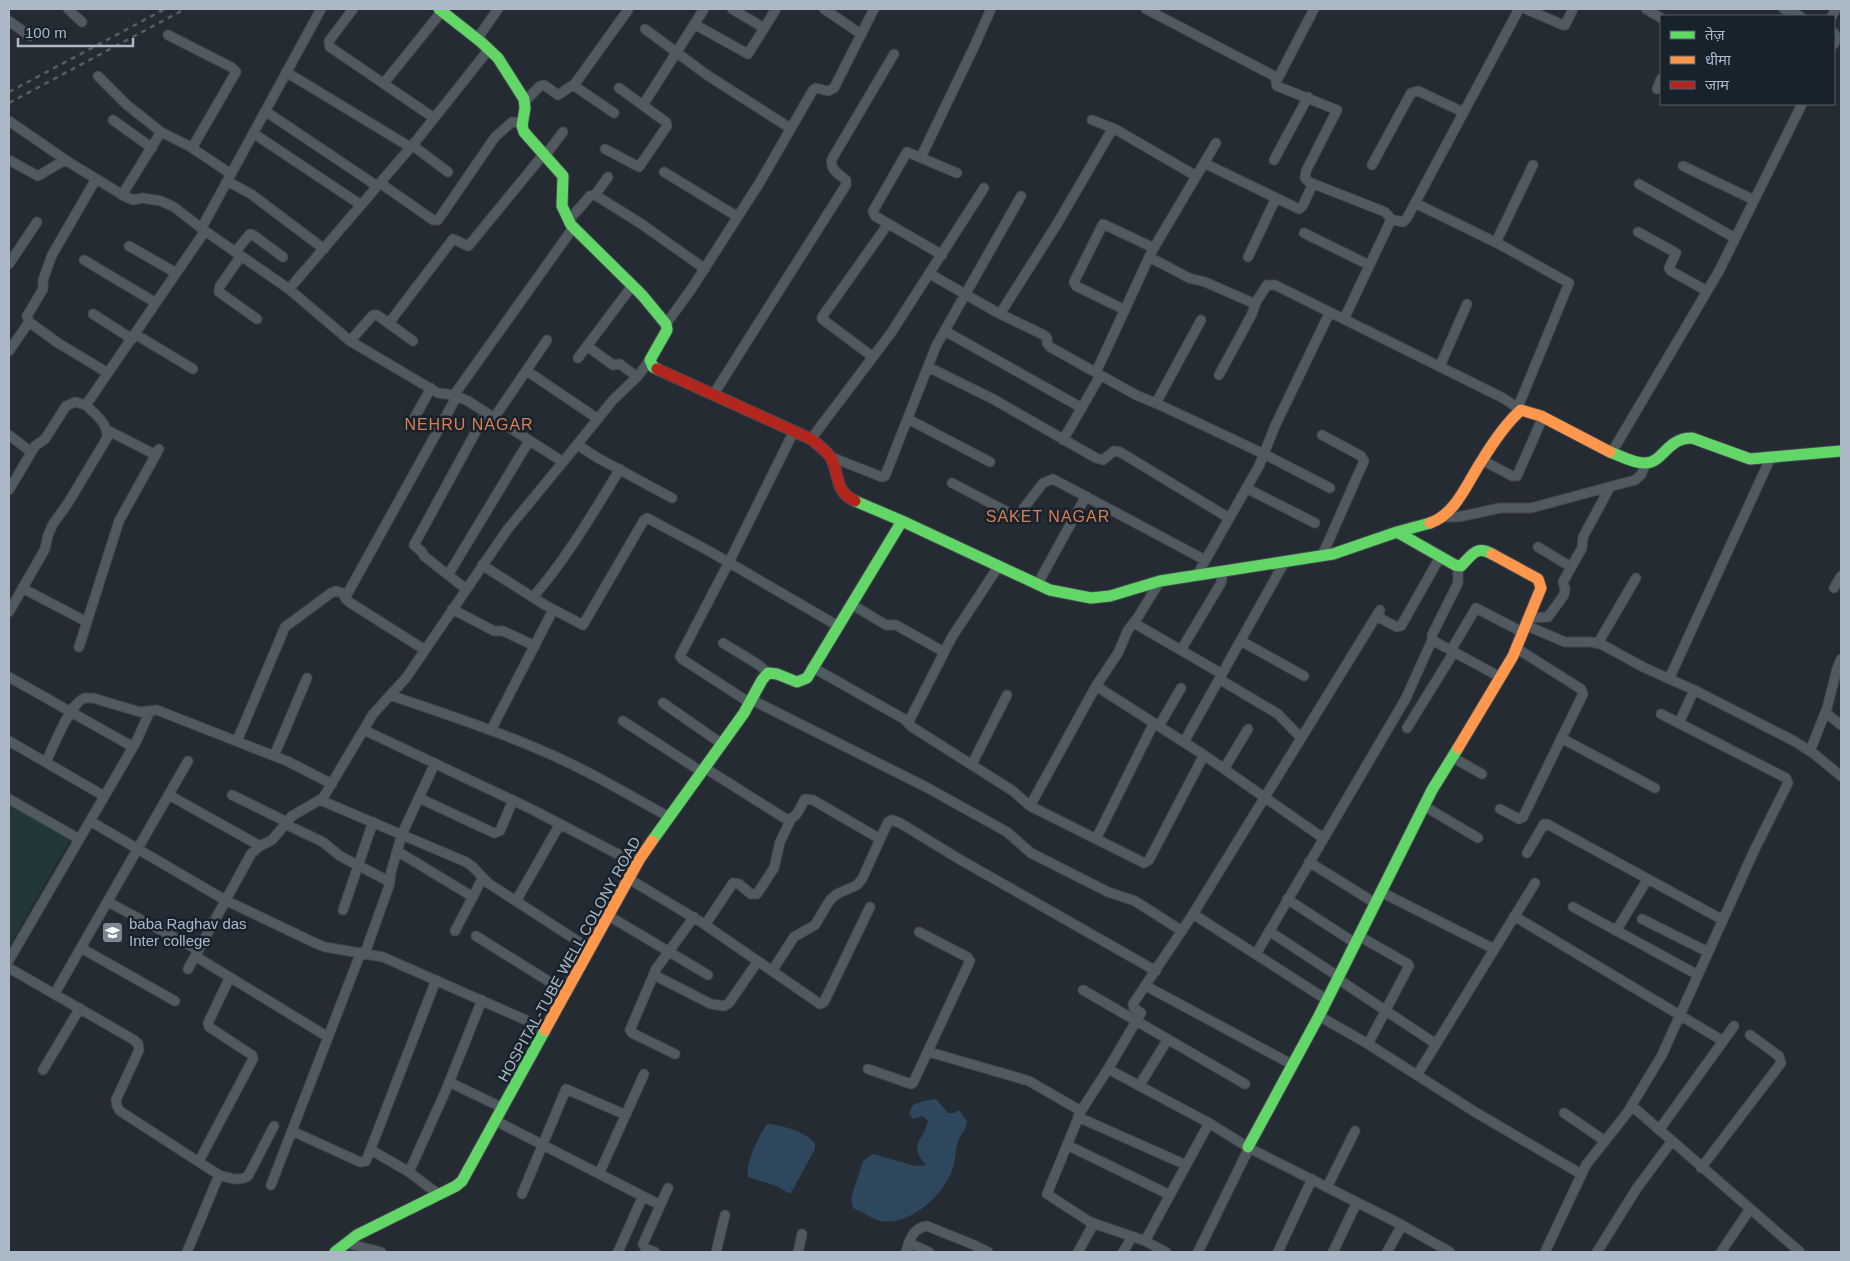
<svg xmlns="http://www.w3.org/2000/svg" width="1850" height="1261" font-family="Arial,'Noto Sans Devanagari',sans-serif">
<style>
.green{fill:#213738}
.water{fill:#2e475d}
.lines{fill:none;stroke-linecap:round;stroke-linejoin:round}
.street-casing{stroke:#42474d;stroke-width:11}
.fast-casing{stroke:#42474d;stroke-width:13}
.slow-casing{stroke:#42474d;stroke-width:13}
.jam-casing{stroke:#42474d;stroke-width:13}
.street{stroke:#525a61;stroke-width:9}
.fast{stroke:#63d668;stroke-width:11}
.slow{stroke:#ff974d;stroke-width:11}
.jam{stroke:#b3261e;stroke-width:11}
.rail{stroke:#575e64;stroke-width:2.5;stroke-dasharray:5 5;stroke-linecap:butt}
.labels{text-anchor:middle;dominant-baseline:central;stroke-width:5;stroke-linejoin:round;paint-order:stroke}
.poi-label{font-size:15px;fill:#abb8c6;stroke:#17222d;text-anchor:start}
.street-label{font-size:15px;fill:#abb8c6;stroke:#17222d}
.neighbourhood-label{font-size:16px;letter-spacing:1px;fill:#db7e51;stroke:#17222d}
</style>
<rect width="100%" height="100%" fill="#242b32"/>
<path class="green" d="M 9,805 L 70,840 L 9,946 Z"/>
<path class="water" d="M 936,1099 L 948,1113 L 954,1113 L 959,1110 L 967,1121 C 967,1129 961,1134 958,1141 C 955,1151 956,1161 952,1171 C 942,1196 910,1226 881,1221 C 872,1219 862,1212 853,1208 L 851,1198 L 863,1161 L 873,1154 L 916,1166 L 926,1165 C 908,1144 922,1143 928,1121 L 922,1116 L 914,1119 L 912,1118 L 909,1113 L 913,1105 L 923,1101 Z
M 767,1124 C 780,1124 809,1133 815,1144 L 815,1149 L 791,1193 L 788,1193 L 779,1187 L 748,1177 C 745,1164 759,1135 767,1124 Z"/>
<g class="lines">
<defs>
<path id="street" d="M 68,9 L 82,22
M 353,9 L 329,41 L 330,47 L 434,118
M 732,9 L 764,28
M 824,9 L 861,34
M 1146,9 L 1278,78
M 1314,9 L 1276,82 L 1277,86 L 1337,110 L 1306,171 L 1305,178 L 1309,182 L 1385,212 L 1392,220
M 1526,9 L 1563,25 L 1565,25 L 1573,9
M 1646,9 L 1661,18
M 1784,9 L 1800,16
M 1832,16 L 1836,9
M 9,21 L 30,36
M 694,24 L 748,54 L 776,9
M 645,29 L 707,75 L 790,128
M 1834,33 L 1836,37 L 1834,44
M 168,35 L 231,67 L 236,72 L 192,148
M 477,39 L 498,9
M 286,72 L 410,147
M 98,76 L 127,105 L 161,132 L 189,146 L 231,174
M 384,83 L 442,11
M 574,85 L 628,10
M 1657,89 L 1661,79
M 525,101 L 540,86 L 544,85 L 558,95 L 573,85 L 614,113
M 643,105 L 704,9
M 265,111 L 377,186
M 113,120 L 152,148
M 1092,120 L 1115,129 L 1196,176
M 9,121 L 70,163 L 126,197 L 134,200 L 142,198 L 161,201 L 174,207 L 205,231 L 289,289 L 350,341 L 438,393 L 454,395 L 468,401 L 563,462 L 613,400 L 638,376 L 650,360
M 253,133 L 361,205
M 412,145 L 448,172
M 605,149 L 639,167 L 667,126 L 666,122 L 619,88
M 544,157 L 563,132
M 921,157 L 974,47 L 991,9
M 9,160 L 38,176 L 65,160
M 1274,160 L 1308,97
M 1204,163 L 1299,209 L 1303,205 L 1313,184
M 1372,165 L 1411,93 L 1418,91 L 1463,112
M 1683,166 L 1754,200
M 664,172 L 738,217
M 96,179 L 52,255 L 43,280 L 43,289 L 27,316 L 29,322 L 58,343 L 108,373
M 227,181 L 251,194 L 324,249
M 380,183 L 433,220 L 438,220 L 495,137 L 512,122 L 522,123
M 1639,184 L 1735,238
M 122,195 L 161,132
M 595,195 L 608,177
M 1415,203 L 1499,244 L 1569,283 L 1518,407
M 568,221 L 590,196 L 595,195 L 640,223 L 705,269
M 201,229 L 321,9
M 1638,232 L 1676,253 L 1669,268 L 1671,271 L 1707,291
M 1304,233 L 1369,265
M 1496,242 L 1533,165
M 129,246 L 176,273
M 235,252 L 250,234 L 253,235 L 283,257
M 942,255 L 875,216 L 873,211 L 907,152 L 957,173
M 241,256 L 220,286 L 219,292 L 257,319
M 1149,257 L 1189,278 L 1205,282 L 1253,303 L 1256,302 L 1267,285 L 1275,285 L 1503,398 L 1521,410
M 1248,257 L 1276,198
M 84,260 L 156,303
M 9,264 L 37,222
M 930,274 L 998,313 L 1044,335 L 1047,338 L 1047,343 L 1050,347 L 1136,395 L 1160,405 L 1264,454 L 1330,488
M 289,289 L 416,141 L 489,49
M 1125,310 L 1076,286 L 1074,282 L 1103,224 L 1154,248
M 93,314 L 132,339
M 1000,314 L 1057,224 L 1113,128
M 1344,319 L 1390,222 L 1394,220 L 1403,222 L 1407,218 L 1519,9
M 389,323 L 453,239 L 468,246 L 470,244 L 543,155
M 666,324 L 692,288 L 760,182 L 813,90 L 816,88 L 828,91 L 834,88 L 874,9
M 945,331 L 1082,408
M 135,334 L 193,369
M 350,341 L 373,315 L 377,315 L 413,341
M 587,346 L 613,365 L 620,364 L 637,377
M 9,351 L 29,322
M 873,357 L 822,319 L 822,317 L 888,224
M 578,358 L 632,286
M 1440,366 L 1467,304
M 928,367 L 993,399 L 1096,458 L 1103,460 L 1114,451 L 1120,452 L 1229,518
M 527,371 L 598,419
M 1096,372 L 1152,251 L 1216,143
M 1219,375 L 1252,314 L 1256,302
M 454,395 L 573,228
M 713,395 L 846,185 L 846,180 C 839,174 829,169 832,159 L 894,54
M 1156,403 L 1201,320
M 494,418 L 547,340
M 908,419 L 990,462
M 411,424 L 431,388
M 107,430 L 156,455
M 9,435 L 31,452
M 811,439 L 891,333 L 984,188
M 1063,440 L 1100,376
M 578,445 L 596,457 L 672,498
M 1612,452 L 1719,271 L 1802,104
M 831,457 L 882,477 L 885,476 L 936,346 L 1021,196
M 1482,460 L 1512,476 L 1517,476 L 1543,417
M 952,483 L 1017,517 L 1043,483 L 1053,479 L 1205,560
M 1246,488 L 1315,523
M 9,490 L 35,446 L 45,439 L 66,406 L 75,402 L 86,405
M 1443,517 L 1458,517 L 1500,508 L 1531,508 L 1635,480 L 1641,475 L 1646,463
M 1538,547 L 1571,567
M 1322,556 L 1364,461 L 1361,456 L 1322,435
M 482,565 L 545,605 L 583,625 L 644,520 L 647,518 L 709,551 L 838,626
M 448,575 L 529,441
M 1197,575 L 1259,466 L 1275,426 L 1330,312
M 1037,585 L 1086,496
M 22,588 L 87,622
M 1834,588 L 1841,576
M 466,589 L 424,556 L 422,552 L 414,545 L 486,413
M 533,597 C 567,558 593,513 620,469
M 851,604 L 886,625 L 896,625 L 944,652
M 452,609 L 494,631 L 503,631 L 535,646
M 9,612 L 45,549 L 48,535 L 53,524 L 68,503 L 107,438 C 108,423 96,415 86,405 L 205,231
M 1376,616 L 1397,627 L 1401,626 L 1440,557
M 1528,618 L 1548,617 L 1564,595 L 1565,589 L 1563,582 L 1582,548 L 1583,537 L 1610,487
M 1134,623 L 1222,674
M 1525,625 L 1565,642 L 1591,642 L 1601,644 L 1643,667 L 1694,690 L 1794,741 L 1813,753 L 1841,776
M 1432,640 L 1432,635 L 1458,583 L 1458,566
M 1241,641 L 1304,676
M 723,643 L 759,665 L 768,673
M 1598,643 L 1636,578
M 79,647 L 119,521 L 159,449
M 425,650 L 349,602 L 345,598 L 457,396
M 1181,650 L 1221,583 L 1223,571
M 1451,650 L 1476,608 L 1522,632
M 812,667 L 904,719 L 912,727 L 1013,791 L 1030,806 L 1144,863 L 1149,860 L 1204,755
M 9,677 L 133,747
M 1219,679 L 1278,714 L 1301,738
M 1669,679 L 1771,457
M 1096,686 L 1204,755 L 1323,838
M 390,695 C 450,716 511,735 569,763 C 603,779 636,799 669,817
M 752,700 L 926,787 L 1007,832 L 1031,853 L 1108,892 L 1135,901 L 1182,931
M 663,703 L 722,744
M 750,703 L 682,659 L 680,656 L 729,562 L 794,431
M 1826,713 L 1841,725
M 623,721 L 702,772
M 908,723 L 952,637 L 998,567
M 1679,723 L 1694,690
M 1159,726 L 1181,688
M 1407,728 L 1454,652
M 364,730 L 531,809 L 637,864
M 491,730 L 553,610
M 1561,738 L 1655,788
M 9,741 L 104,796
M 237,741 L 285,627 L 331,593 L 336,591 L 345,594
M 1184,742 L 1285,561
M 1810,751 L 1827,708 L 1837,669 L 1841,659
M 274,756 L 307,678
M 1452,757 L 1482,774
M 46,762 C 53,748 70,702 85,698 C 85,698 92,698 93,698 L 140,712 L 157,710 L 287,761 L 332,784
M 972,764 L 1007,695
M 705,768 L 786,819 C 797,820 800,807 805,799 L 813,800 L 880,839
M 1224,769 L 1248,729
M 169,795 L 260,846
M 232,795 L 287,822
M 419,798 L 494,833 L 500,831 L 513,800
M 9,799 L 79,839
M 320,800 L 466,862 L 473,867 L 488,883 L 590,949
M 1030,806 L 1096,686 L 1118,653 L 1128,630 L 1138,617 L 1160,581
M 1424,806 L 1478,838
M 1500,809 L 1519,819 L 1523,817 L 1583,694 L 1581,689 L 1516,648
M 90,821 L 225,900 L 315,943 L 325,947 L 383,957 L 546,1029
M 285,824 L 323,842 L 340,856 L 390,882
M 1096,839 L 1154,723
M 397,851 L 473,897
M 1527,853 L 1544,824 L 1547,824 L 1723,920
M 1309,862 L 1375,903
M 629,879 L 701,922 L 820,1004 L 824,1002 L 870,907
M 1381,892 L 1494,949
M 1287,899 L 1355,943
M 516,901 L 560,824
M 108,902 L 198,950
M 1573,907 L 1698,975
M 343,910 L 373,822
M 1193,914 L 1327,1000
M 609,916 L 708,975
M 1514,916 L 1723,1041
M 1642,919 L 1708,952
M 705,925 L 733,883 L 739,884 L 751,894 L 757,894 L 774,868 L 780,842 L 791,819
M 455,931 L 482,879
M 1269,931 L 1339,977
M 1616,931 L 1647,880
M 476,936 L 566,992
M 1359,936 L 1408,964 L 1409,966 L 1368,1044
M 81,948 L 175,1001
M 365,953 L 389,886 L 391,872 L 402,834 L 435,763
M 1256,954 L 1406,698 L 1432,640 L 1500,677
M 195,956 L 328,1037
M 9,960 L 136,742 L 150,711
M 9,968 L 134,1040 L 138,1044 L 139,1050 L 116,1100 L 117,1106 L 120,1111 L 219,1175 C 229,1178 239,1182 248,1176 L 274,1126
M 188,969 L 251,854 L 260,846 L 272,840 L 292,816 L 323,798 L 373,714 L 406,678 L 507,530 L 563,462
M 772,971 L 794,937 L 815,925 L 830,900 L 837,894 L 857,885 L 862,879 L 888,822 L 892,820 L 900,823 L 959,859 L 1156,971
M 654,975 L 711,1004 L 724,1006 L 729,1003 L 758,961
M 1338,979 L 1436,1044
M 1146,986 L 1293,1065
M 1083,990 L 1245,1084
M 55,993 L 188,761
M 1319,1016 L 1368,1044 L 1475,1112 L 1581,1174
M 929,1052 L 1029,1081 L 1081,1111 L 1108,1069 L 1141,1013 L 1134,1008 L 1133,1004 L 1193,914 L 1380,610
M 675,1054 L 632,1033 L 630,1030 L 656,969 L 694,917
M 868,1069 L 911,1084 L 913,1083 L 970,961 L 967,957 L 919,932
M 1108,1069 L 1209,1123 L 1251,1149 L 1402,1225 L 1450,1252
M 43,1070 L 80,1008
M 1417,1075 L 1535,883
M 449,1082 L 503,1108
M 1139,1086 L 1168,1039
M 1632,1106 L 1800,1252
M 1081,1111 L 1047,1194 L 1090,1222 L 1145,1241 L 1166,1252
M 1564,1113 L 1605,1141
M 1078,1117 L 1186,1165
M 496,1121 L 660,1205
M 1659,1130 L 1734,1026
M 292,1131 L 360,1162 L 366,1161 L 436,980
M 1067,1145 L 1170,1195
M 371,1150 L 409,1172 L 438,1194
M 199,1161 L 253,1059 L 252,1055 L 209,1027 L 208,1023 L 230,977
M 1701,1168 L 1781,1063 L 1779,1056 L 1750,1035
M 409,1172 L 446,1090 L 482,1000
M 599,1174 L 644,1074
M 271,1185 L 361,952
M 1327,1187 L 1355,1131
M 522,1194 L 566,1089 L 626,1115
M 1145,1241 L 1209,1123
M 346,1243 L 381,1252
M 909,1243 L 929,1252
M 187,1252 L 219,1175
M 618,1252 L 643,1196
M 655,1252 L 645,1248 L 643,1244 L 668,1188
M 716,1252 L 725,1215
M 798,1252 L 802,1234
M 906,1252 C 909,1240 913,1228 927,1226 L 974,1245 L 988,1252
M 1078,1252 L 1094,1223
M 1123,1252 L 1132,1237
M 1198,1252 L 1249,1148
M 1278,1252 L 1312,1179
M 1333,1252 L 1357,1202
M 1387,1252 L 1402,1225
M 1545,1252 L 1586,1165 L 1627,1113 L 1662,1055 L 1753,853 L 1788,783 L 1786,778 L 1661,714
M 1597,1252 L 1637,1188 L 1672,1141
M 1721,1252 L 1750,1209"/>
<path id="fast" d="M 439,9 L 481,42 L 498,58 L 524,99 L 525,108 L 522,126 L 524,132 L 563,176 L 562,206 L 571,225 L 642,295 L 666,324 L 667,330 L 650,360 L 653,367 L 657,369
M 1610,452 C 1621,456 1633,463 1644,463 C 1663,464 1666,438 1692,438 L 1750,459 L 1841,451
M 855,501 L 902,521 L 1050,590 L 1091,598 L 1110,596 L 1160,581 L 1333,554 L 1397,532 L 1430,523
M 1397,532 L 1455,565 L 1461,566 C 1472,555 1476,545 1492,554
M 652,841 L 744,713 L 762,680 L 768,673 L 777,674 L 797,682 L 807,678 L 902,521
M 1248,1147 L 1319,1016 L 1432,790 L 1458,748
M 335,1252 L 357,1235 L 456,1186 L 462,1181 L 545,1030"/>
<path id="slow" d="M 1430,523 C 1456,514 1467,483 1481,462 C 1492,444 1505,424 1521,410 L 1541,416 L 1610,452
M 1458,748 L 1513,656 L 1541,588 L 1538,579 L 1492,554
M 545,1030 L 639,860 L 652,841"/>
<path id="jam" d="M 657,369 L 811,439 C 817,444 827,451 831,458 C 840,475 834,491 855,501"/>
</defs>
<use href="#street" class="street-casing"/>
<use href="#fast" class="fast-casing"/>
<use href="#slow" class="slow-casing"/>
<use href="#jam" class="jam-casing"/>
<use href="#street" class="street"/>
<use href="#fast" class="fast"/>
<use href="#slow" class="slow"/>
<use href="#jam" class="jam"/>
<path class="rail" d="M 9,92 L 165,9
M 9,103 L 185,9"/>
</g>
<defs>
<symbol id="university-square" viewBox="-11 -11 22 22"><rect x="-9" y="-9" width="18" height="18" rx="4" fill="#7c8792" stroke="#17222d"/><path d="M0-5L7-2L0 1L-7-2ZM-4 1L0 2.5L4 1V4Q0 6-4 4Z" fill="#fff"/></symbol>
</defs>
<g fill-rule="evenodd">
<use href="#university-square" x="100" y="920" width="25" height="25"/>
</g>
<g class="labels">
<g class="poi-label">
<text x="129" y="923">baba Raghav das<tspan x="129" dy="17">Inter college</tspan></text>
</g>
<g class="street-label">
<text transform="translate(569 959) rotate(-61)">HOSPITAL-TUBE WELL COLONY ROAD</text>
</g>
<g class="neighbourhood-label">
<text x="469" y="424">NEHRU NAGAR</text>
<text x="1048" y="516">SAKET NAGAR</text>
</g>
</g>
<rect width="1850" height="1261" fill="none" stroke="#abb8c6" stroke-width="20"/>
<rect x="1660" y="15" width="175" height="90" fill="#17222d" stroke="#525e6a"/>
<rect x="1670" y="31" width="25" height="8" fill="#63d668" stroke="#525e6a"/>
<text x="1705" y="40" font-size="15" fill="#abb8c6">तेज़</text>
<rect x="1670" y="56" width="25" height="8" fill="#ff974d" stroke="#525e6a"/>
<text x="1705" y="65" font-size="15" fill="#abb8c6">धीमा</text>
<rect x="1670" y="81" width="25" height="8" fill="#b3261e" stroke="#525e6a"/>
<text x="1705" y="90" font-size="15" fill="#abb8c6">जाम</text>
<path d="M18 38v8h115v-8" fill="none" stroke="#abb8c6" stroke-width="2.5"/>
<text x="25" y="38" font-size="15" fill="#abb8c6" stroke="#17222d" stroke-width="4" paint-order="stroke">100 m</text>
</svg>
